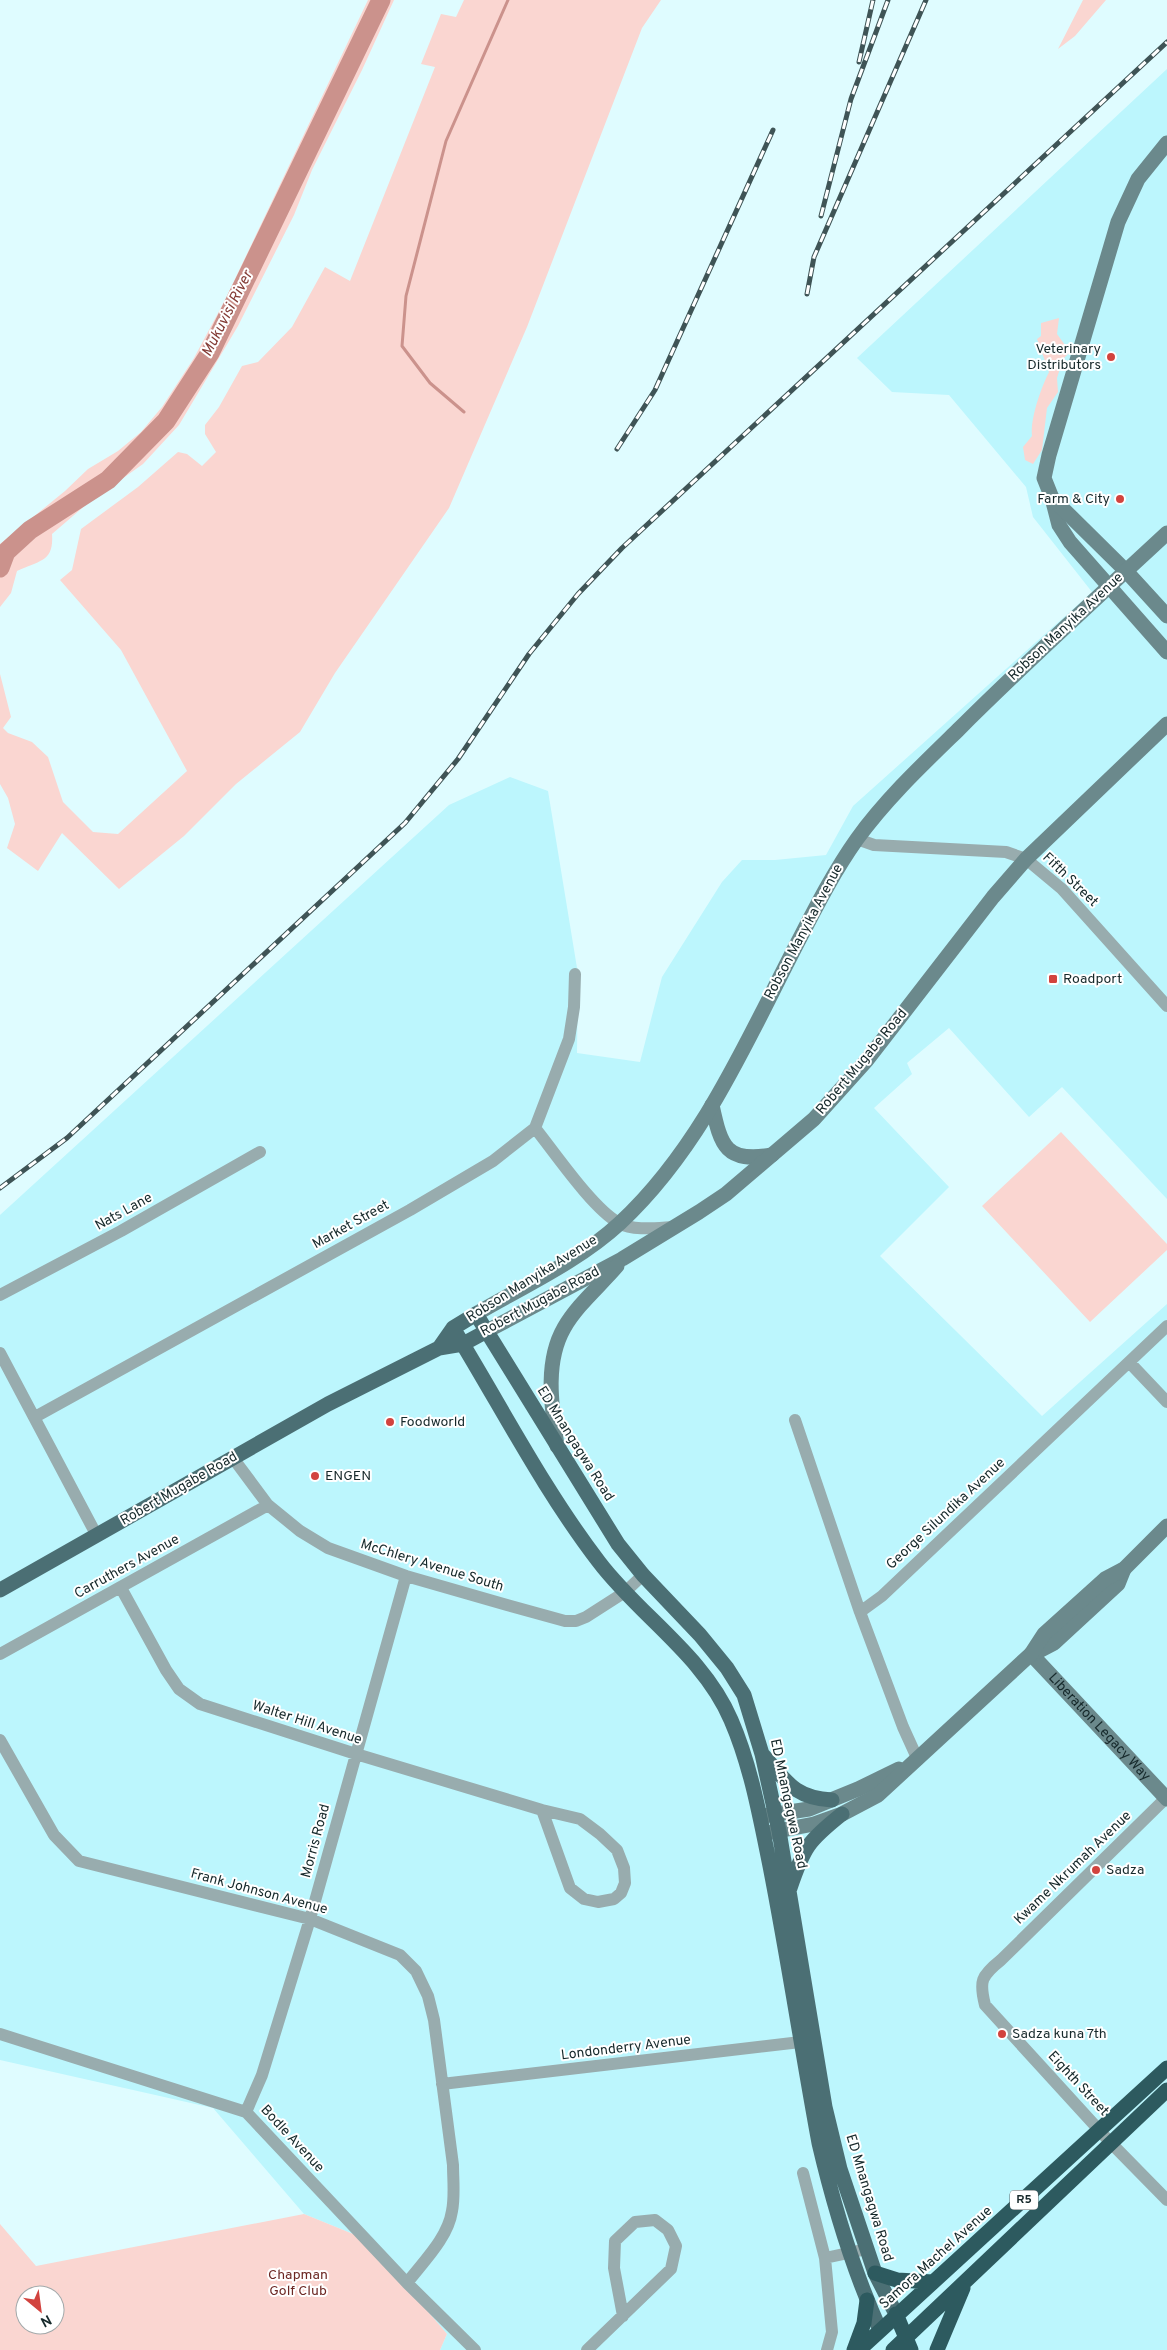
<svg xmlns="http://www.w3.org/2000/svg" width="1167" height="2350" font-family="Overpass,sans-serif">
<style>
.built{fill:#bcf6fd}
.green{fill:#fad6d1;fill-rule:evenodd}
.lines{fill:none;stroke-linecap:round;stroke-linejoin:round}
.stream{stroke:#cb928c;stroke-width:3}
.river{stroke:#cb928c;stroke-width:19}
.street{stroke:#98acae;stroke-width:12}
.secondary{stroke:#6b898c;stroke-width:15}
.primary{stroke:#4b6f74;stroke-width:15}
.highway{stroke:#2d5a5f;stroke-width:15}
.rail-casing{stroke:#3f5456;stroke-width:5}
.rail{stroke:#fff;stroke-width:3;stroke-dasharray:9;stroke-linecap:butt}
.poi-dot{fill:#d2433e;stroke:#fff;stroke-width:2}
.labels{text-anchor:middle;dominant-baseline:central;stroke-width:4;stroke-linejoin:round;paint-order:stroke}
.shield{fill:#fff;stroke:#5c696b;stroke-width:1}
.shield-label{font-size:12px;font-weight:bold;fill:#16292b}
.poi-label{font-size:14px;fill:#16292b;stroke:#fff;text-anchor:start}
.street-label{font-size:14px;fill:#16292b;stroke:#fff}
.park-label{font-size:14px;fill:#6c2723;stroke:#fff}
.water-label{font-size:15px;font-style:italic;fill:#843c36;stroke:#fff}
</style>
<rect width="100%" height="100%" fill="#dffcff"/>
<path class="built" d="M 1167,69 L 1167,1199 L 1062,1087 L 1029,1117 L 949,1028 L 907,1063 L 912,1074 L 874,1108 L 949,1187 L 880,1256 L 1042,1416 L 1167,1304 L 1167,2350 L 440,2350 L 447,2334 L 358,2236 L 304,2214 L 213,2108 L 0,2060 L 0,1215 L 449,805 L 510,777 L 548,791 L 578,974 L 577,1053 L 640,1062 L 662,977 L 722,882 L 742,860 L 775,860 L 826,855 L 853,806 L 1092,592 L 1033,517 L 1026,487 L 949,395 L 892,392 L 857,358 Z"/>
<path class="green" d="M 368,0 L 394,0 L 362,70 L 312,170 L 294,215 L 238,326 L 179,425 L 143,464 L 88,503 L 52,534 C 54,562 40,560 17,571 L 11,593 L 0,607 L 0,544 L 65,491 L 88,469 L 118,451 L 141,432 L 162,407 L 194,358 L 224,302 Z
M 464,0 L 661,0 L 642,28 L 527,327 L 449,508 L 335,673 L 300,732 L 236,784 L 184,836 L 119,889 L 62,833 L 38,871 L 7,848 L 15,824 L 8,798 L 0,784 L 0,674 L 11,717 L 3,728 L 8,733 L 32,742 L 48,757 L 63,802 L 93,832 L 118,834 L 187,771 L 121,650 L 60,580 L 72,570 L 81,529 L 138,487 L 178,452 L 187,454 L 202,466 L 216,452 L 205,434 L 205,425 L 219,407 L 242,366 L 258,362 L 292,327 L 325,267 L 350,281 L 435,67 L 421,64 L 441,14 L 456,17 Z
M 1083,0 L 1106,0 L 1075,36 L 1058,49 Z
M 1059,318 L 1057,334 L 1070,352 L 1063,359 L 1057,378 L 1058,392 L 1047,408 L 1042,450 L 1033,464 L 1025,460 L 1023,447 L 1032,436 C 1030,419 1041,388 1049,372 L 1037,339 L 1041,336 L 1041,323 Z
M 1061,1132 L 1167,1244 L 1167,1250 L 1090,1322 L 982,1206 Z
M 304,2214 L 358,2236 L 404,2283 L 447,2334 L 440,2350 L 0,2350 L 0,2224 L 36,2266 ZM 25,2295 L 55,2295 L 55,2325 L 25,2325 Z"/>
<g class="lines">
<path class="stream" d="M 464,412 L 430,383 L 402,346 L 406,296 L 446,141 L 508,0"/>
<path class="river" d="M 0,568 L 6,552 L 30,530 L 108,480 L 166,421 L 210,353 L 381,0"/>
<path class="street" d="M 857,839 L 874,845 L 1006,852 L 1026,859 L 1062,889 L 1167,1006
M 535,1128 C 555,1153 593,1209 619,1223 C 633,1231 656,1228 672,1227
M 0,1295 L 121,1231 L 260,1152
M 0,1353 L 97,1536
M 1129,1362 L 1167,1402
M 35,1417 L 410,1210 L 493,1161 L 535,1128 L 569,1039 L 574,1007 L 575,974
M 795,1420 L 860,1612
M 233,1458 L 268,1505 L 300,1531 L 328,1548 L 406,1576 L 507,1605 L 565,1621 L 576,1621 L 586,1617 L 625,1592 L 643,1575
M 121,1588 L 166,1670 L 179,1689 L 200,1704 L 356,1754 L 542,1810 L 580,1819 L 600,1834 L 617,1850 L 624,1868 L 625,1883 L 621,1893 L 614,1899 L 598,1902 L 584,1899 L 570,1888 L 542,1810
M 0,1654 L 268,1505
M 0,1740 L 54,1835 L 79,1861 L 310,1919 L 400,1955 L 416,1971 L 428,1996 L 434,2020 L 453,2165 C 453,2180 455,2196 452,2211 C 448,2238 423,2262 407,2283
M 918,1760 L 903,1727 L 860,1612 L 882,1596 L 1167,1326
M 1167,1797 L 1001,1960 C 981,1976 979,1981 985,2005 L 1110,2142 L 1167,2200
M 0,2034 L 246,2112 L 407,2283 L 475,2350
M 442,2084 L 809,2041
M 246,2112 L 262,2075 L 310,1919 L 406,1576
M 803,2173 L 825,2258 L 832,2332 L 827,2350
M 825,2258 L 867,2249
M 587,2350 L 671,2269 L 676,2246 L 668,2230 L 655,2220 L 635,2222 L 615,2241 L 614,2268 L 623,2316"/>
<g class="secondary">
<path d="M 1167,143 L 1138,179 L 1118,222 L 1049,455 L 1044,478 L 1052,498 L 1059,525 L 1070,542 L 1167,652"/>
<path d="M 1052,498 L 1126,571 L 1167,616"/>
<path d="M 712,1105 C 721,1147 726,1163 772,1155"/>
<path d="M 476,1314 C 524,1286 579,1261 620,1223 C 704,1145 749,1035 801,936 C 818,903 835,870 857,839 C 886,799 922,765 958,730 C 1026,662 1097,598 1167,533"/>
<path d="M 487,1331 L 622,1259 L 699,1212 L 726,1194 L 814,1119 L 867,1060 L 993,897 L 1026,859 L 1167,724"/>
<path d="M 557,1446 C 552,1408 544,1363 564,1328 C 577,1305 600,1286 617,1266"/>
<path id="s1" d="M 1031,1654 L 1167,1799"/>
<path d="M 1033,1654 L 1054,1643 L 1118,1584 L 1124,1569"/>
<path d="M 763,1816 L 809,1809 L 858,1789 L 899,1769"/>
<path d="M 767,1833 L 814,1824 L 842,1814 L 878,1795 L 1031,1654 L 1044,1634 L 1105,1579 L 1124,1569 L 1167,1526"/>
</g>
<path class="primary" d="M 453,1328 C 501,1406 543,1489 599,1562 C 640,1616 704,1656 731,1720 C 751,1766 760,1817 770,1866 C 788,1958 802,2051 819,2143 C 834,2207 853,2270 880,2330
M 439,1348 L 453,1328 L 476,1314 L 618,1544 L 643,1575 L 700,1635 L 727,1668 L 744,1695 L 762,1754 L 779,1831 L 825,2107 L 840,2169 L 875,2273 L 896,2314
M 0,1590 L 328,1404 L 439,1348 L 463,1344 L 487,1331
M 763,1755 C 786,1781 794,1798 832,1800
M 790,1888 C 804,1847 808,1841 842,1814"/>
<path class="highway" d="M 875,2273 L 897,2280 L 933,2282
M 896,2314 L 911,2350
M 854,2350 L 864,2323 L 867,2300
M 859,2350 L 1167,2068
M 893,2350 L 1167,2090
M 937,2350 L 963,2288"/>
<defs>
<path id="rail" d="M 859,62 L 873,0
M 821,216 L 851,99 L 888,0
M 807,294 L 814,257 L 926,0
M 617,449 L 655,390 L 773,130
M 0,1188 L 67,1138 L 405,823 L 458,759 L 529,654 L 578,594 L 622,548 L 1167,42"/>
</defs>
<use href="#rail" class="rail-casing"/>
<use href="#rail" class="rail"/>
</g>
<g class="poi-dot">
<circle cx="1111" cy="357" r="5"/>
<circle cx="1120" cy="499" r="5"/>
<rect x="1048" y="974" width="10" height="10" rx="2.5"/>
<circle cx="390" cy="1422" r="5"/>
<circle cx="315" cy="1476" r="5"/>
<circle cx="1096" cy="1870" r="5"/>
<circle cx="1002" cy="2034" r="5"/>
</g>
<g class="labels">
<rect class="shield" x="1010" y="2190.5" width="28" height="19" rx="4"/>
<g class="shield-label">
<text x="1024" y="2200">R5</text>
</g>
<g class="poi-label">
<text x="1101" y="349" text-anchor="end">Veterinary<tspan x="1101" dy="16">Distributors</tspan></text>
<text x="1110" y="499" text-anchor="end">Farm &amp; City</text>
<text x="1063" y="979">Roadport</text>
<text x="400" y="1422">Foodworld</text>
<text x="325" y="1476">ENGEN</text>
<text x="1106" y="1870">Sadza</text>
<text x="1012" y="2034">Sadza kuna 7th</text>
</g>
<g class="street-label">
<text transform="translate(1066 627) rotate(-43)">Robson Manyika Avenue</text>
<text transform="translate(1070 880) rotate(44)">Fifth Street</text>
<text transform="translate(804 932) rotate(-62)">Robson Manyika Avenue</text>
<text transform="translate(862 1062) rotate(-50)">Robert Mugabe Road</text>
<text transform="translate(124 1212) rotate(-29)">Nats Lane</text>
<text transform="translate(351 1225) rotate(-29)">Market Street</text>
<text transform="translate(532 1279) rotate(-32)">Robson Manyika Avenue</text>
<text transform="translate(540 1302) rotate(-28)">Robert Mugabe Road</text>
<text transform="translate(575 1444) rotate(58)">ED Mnangagwa Road</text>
<text transform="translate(179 1489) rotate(-30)">Robert Mugabe Road</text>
<text transform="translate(946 1514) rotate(-43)">George Silundika Avenue</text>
<text transform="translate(432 1566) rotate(17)">McChlery Avenue South</text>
<text transform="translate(127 1567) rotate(-29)">Carruthers Avenue</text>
<text transform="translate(307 1723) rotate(18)">Walter Hill Avenue</text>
<text stroke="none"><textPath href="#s1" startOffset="100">Liberation Legacy Way</textPath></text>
<text transform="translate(788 1804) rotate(78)">ED Mnangagwa Road</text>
<text transform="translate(316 1841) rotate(-75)">Morris Road</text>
<text transform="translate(1073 1868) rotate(-44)">Kwame Nkrumah Avenue</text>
<text transform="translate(259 1892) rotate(15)">Frank Johnson Avenue</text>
<text transform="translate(626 2048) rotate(-7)">Londonderry Avenue</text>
<text transform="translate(1078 2084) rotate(47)">Eighth Street</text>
<text transform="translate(292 2139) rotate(47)">Bodle Avenue</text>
<text transform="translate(869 2198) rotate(73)">ED Mnangagwa Road</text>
<text transform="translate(936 2258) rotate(-42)">Samora Machel Avenue</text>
</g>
<g class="park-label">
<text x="298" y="2275">Chapman<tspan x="298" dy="16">Golf Club</tspan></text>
</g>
<g class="water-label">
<text transform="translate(228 314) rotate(-63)">Mukuvisi River</text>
</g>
</g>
<g transform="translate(40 2310) rotate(151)"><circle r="24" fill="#ffffff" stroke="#a2a9aa"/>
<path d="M0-4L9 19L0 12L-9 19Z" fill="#d2433e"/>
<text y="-8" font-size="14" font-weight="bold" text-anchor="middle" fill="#16292b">N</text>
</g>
</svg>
